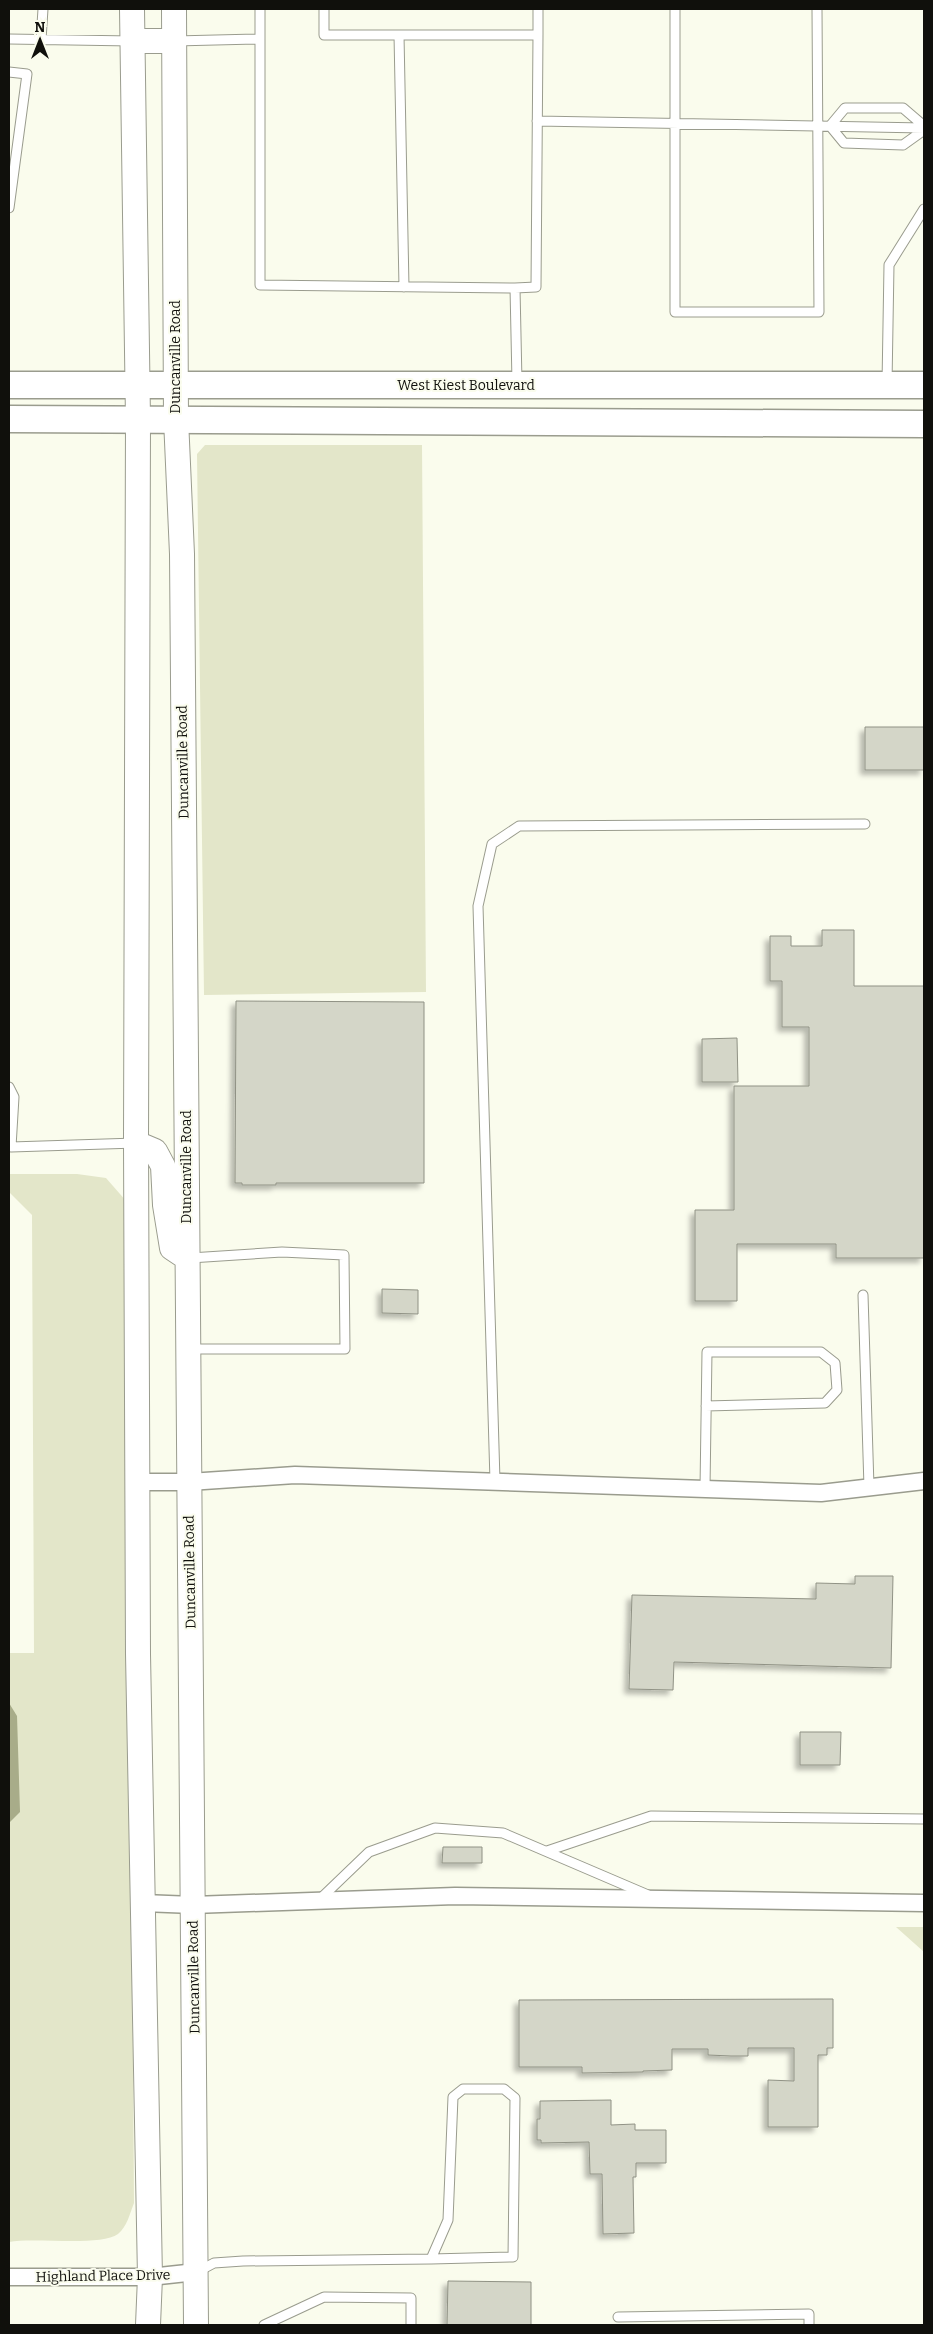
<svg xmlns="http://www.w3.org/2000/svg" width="933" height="2334" font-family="Bitter,serif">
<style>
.green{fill:#e3e6c9}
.water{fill:#a8ac89}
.building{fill:#d4d6c8;stroke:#909285;filter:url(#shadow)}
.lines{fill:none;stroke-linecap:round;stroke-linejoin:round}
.lane-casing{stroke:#9a9c8e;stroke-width:11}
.street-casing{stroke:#9a9c8e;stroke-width:19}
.secondary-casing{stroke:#9a9c8e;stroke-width:26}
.primary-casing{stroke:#9a9c8e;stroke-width:29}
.lane{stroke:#fff;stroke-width:9}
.street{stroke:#fff;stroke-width:16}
.secondary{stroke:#fff;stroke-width:24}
.primary{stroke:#fff;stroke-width:26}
.labels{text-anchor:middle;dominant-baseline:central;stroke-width:4;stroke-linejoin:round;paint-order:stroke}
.street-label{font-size:14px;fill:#10100c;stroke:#fafced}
</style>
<defs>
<filter id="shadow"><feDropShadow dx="-4.5" dy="4.5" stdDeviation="2.5" flood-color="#0004"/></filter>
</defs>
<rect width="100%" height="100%" fill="#fafced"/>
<path class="green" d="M 205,445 L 422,445 L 426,992 L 204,995 L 197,454 Z
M 9,1174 L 77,1174 L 106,1178 L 127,1202 L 134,2203 C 130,2213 127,2227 118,2234 C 100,2247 35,2237 9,2242 L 9,1653 L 34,1653 L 32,1215 L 9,1192 Z
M 896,1927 L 924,1927 L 924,1952 Z"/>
<path class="water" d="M 9,1703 L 17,1716 L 20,1812 L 9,1823 Z"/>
<path class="building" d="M 865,727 L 924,727 L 924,770 L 865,770 Z
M 822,930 L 854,930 L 854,986 L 924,986 L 924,1258 L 836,1258 L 836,1244 L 737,1244 L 737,1301 L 695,1301 L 695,1210 L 734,1210 L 734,1086 L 809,1086 L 809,1027 L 782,1027 L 782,981 L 770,981 L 770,936 L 791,936 L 791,946 L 822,946 Z
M 236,1001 L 424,1002 L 424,1183 L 276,1183 L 276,1185 L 242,1185 L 242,1183 L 235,1183 Z
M 737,1038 L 738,1082 L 702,1082 L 702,1039 Z
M 382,1289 L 418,1290 L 418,1314 L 382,1313 Z
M 855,1576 L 893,1576 L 891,1668 L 674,1662 L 673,1690 L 629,1689 L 632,1595 L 816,1599 L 816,1583 L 855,1584 Z
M 800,1732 L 841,1732 L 840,1765 L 800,1765 Z
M 443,1847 L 482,1847 L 482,1863 L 442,1863 Z
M 833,1999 L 833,2048 L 827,2048 L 827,2055 L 818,2055 L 818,2127 L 768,2127 L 768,2080 L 794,2081 L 794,2048 L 748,2048 L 748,2056 L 731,2056 L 708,2055 L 708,2049 L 672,2049 L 672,2070 L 643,2071 L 643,2072 L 582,2073 L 582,2067 L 519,2067 L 519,2000 Z
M 611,2100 L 611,2125 L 635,2124 L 635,2130 L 666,2130 L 666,2163 L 636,2163 L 636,2177 L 633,2177 L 634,2233 L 603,2234 L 602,2174 L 590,2174 L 589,2142 L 541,2143 L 541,2140 L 537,2140 L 537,2119 L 540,2119 L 540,2101 Z
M 448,2281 L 531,2282 L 531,2325 L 447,2325 Z"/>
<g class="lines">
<defs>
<path id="lane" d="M 260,9 L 260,285 L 515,288
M 324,9 L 324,35 L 538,35 L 536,287 L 515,288 L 517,382
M 538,9 L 538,35
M 675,9 L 675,312 L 819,312 L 817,9
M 399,35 L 404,287
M 9,39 L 132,41
M 41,40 L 43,9
M 175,41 L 260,39
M 9,72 L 27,74 L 9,208
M 537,121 L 924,128
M 924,126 L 903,108 L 845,108 L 830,126 L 844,143 L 903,145 L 924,130
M 887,384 L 889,265 L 924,209
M 9,1087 L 14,1097 L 11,1147 L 136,1143
M 863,1295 L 869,1487
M 189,1349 L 345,1349 L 344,1255 L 282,1252 L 190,1258
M 495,1481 L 478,906 L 492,844 L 519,826 L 865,824
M 705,1488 L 707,1352 L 821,1352 L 835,1363 L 837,1390 L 825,1403 L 706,1406
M 547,1851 L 651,1816 L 924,1819
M 318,1901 L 369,1852 L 435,1828 L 503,1833 L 648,1895
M 197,2272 L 214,2263 L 243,2261 L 431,2259 L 448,2220 L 453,2097 L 463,2089 L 504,2089 L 515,2098 L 513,2257 L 431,2259
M 618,2317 L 809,2314 L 809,2325
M 264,2325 L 324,2297 L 411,2298 L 411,2325"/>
<path id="street" d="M 138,1482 L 189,1482 L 295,1475 L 821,1493 L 924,1481
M 143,1903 L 193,1905 L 455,1896 L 924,1903
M 9,2277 L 150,2277 L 196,2272"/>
<path id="secondary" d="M 132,9 L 138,419 L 136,1143 L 138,1654 L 150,2277 L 148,2325
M 174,9 L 176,419 L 182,554 L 196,2325
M 132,41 L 174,41
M 136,1143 L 155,1151 L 163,1166 L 165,1205 L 172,1248 L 187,1258"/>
<path id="primary" d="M 9,385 L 924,385
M 9,419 L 924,424"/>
</defs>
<use href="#lane" class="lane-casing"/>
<use href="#street" class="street-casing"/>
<use href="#secondary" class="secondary-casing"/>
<use href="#primary" class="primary-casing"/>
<use href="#lane" class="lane"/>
<use href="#street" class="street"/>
<use href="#secondary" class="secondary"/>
<use href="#primary" class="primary"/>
</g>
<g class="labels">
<g class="street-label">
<text transform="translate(175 357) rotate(-90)">Duncanville Road</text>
<text x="466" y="385">West Kiest Boulevard</text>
<text transform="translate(183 762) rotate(-91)">Duncanville Road</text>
<text transform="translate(186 1167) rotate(-90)">Duncanville Road</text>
<text transform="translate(190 1572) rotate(-91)">Duncanville Road</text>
<text transform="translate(194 1977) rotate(-91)">Duncanville Road</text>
<text transform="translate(103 2276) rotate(-1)">Highland Place Drive</text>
</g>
</g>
<rect width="933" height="2334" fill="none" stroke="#10100c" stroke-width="20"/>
<g transform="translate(40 40)" stroke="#fafced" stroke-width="4" paint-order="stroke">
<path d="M0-4L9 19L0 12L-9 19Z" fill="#10100c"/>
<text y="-8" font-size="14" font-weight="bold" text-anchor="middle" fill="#10100c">N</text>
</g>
</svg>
